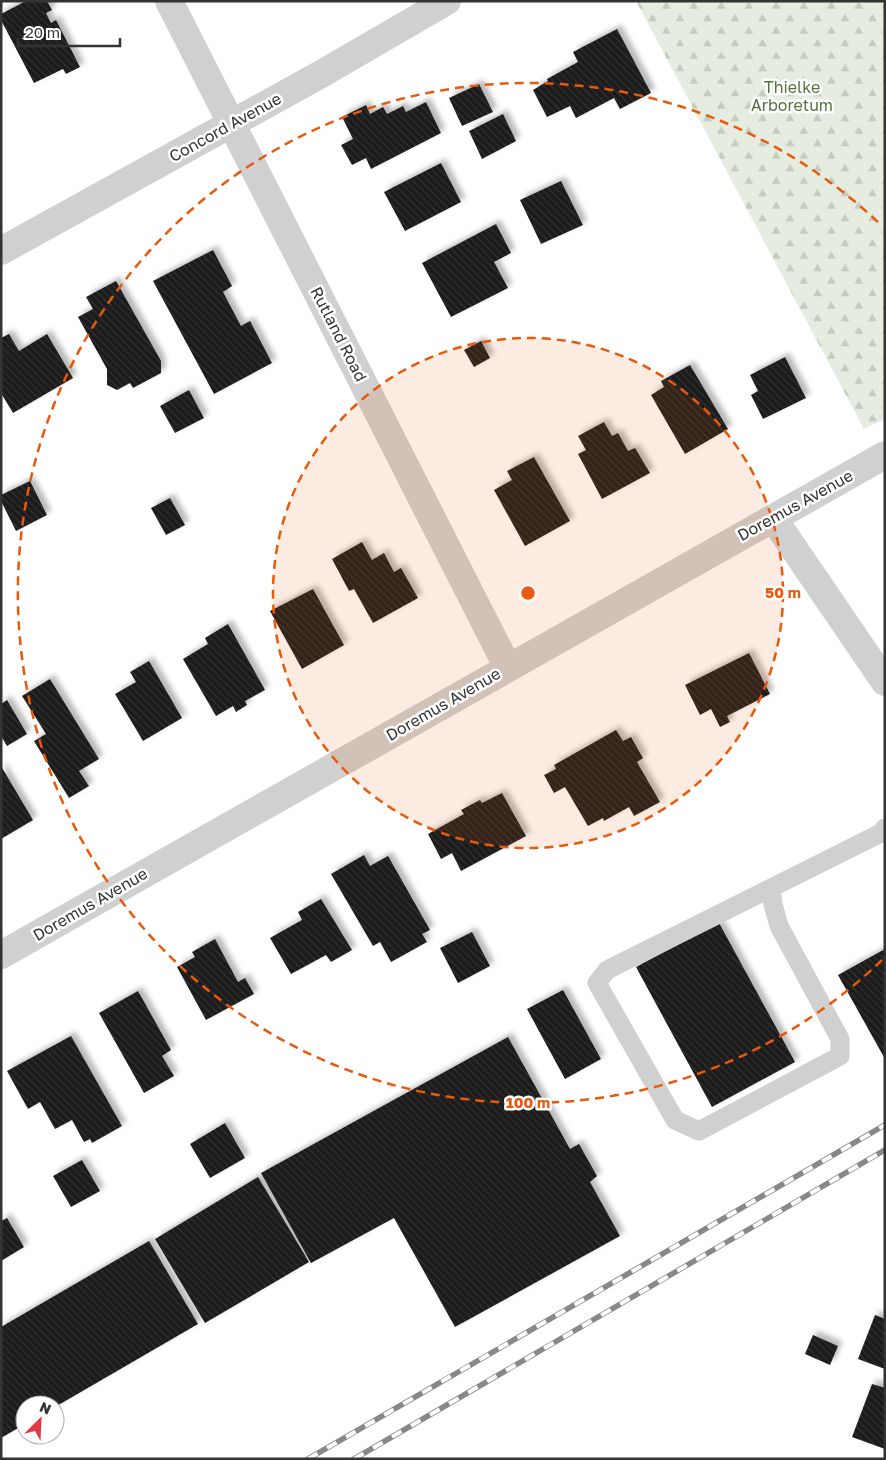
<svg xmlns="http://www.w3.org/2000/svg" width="886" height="1460" font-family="'Golos Text',sans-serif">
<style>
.forest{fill:url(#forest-firs)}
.building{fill:url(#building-back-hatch);filter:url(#shadow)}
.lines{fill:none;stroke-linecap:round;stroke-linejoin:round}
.lane{stroke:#d0d0d0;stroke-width:19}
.street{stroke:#d0d0d0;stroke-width:28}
.rail-casing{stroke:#888;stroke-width:5.5}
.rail{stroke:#fff;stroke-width:4;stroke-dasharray:11;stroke-linecap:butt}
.ring{fill:none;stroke:#e8590c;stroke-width:2.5;stroke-dasharray:9 6}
.labels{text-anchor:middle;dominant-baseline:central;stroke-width:5;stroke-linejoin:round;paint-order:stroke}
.park-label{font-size:16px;fill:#56703f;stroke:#fff}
.street-label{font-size:16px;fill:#333;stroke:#fff}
.centre{fill:#e8590c;stroke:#fff;stroke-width:2.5}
.ring-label{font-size:15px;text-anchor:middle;font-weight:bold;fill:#e8590c;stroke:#fff;stroke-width:5;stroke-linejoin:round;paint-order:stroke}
</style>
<defs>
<pattern id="forest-firs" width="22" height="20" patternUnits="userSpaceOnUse" patternTransform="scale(1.25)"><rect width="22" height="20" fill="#e6ecdf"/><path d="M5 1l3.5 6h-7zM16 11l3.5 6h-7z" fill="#c6cbc0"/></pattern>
<pattern id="building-back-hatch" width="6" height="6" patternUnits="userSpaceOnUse" patternTransform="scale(1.25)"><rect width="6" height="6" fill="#1a1a1a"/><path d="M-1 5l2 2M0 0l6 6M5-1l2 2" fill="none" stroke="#333"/></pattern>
<filter id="shadow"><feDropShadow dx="4.5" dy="-4.5" stdDeviation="2.5" flood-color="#0004"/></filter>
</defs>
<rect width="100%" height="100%" fill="#fff"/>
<path class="forest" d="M 636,1 L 885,1 L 885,419 L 864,429 Z"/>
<path class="building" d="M 26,1 L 47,1 L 52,10 L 46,13 L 51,23 L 56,20 L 80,67 L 66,74 L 63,69 L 34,83 L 1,20 L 1,14 Z
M 617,29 L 651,93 L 620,109 L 614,98 L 576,118 L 570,106 L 547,117 L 533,90 L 548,81 L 547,79 L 578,62 L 573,52 Z
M 479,84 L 493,112 L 462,126 L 449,98 Z
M 426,102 L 441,133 L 371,169 L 366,158 L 352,165 L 341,145 L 353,139 L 342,117 L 366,105 L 370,114 L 383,107 L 387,114 L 403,106 L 406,112 Z
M 503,114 L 516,141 L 482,159 L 469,131 Z
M 441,163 L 461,202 L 405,231 L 384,192 Z
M 561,181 L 583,225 L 541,244 L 520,200 Z
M 496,224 L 511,253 L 494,262 L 508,288 L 451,317 L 422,263 Z
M 213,250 L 232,286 L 223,292 L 241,326 L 250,321 L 272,363 L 214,394 L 153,281 Z
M 116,281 L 161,361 L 161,373 L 133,388 L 130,383 L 117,390 L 107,385 L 107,369 L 78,317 L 93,309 L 86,297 Z
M 9,334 L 19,351 L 47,334 L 73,378 L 13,413 L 1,393 L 1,338 Z
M 481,341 L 490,358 L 474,367 L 464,350 Z
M 785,357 L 806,398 L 763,419 L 751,395 L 758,391 L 750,375 Z
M 690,365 L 728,429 L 685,454 L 651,395 L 664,387 L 661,381 Z
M 189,390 L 204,418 L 175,433 L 160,406 Z
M 604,422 L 612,436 L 618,433 L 628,451 L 635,448 L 650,473 L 602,499 L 578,454 L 586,450 L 578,436 Z
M 534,457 L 570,521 L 525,546 L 494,490 L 512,480 L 507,471 Z
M 30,481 L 47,515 L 16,531 L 1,501 L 1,495 Z
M 170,498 L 185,525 L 166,535 L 151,508 Z
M 362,542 L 372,560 L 384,553 L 394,572 L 401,568 L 418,598 L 373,623 L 354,589 L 349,591 L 332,559 Z
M 313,589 L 344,645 L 302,669 L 270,611 Z
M 228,624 L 265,690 L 245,701 L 247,705 L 236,712 L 233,706 L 216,716 L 183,659 L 208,644 L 205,638 Z
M 749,653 L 770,694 L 727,716 L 730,722 L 720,727 L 711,709 L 700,715 L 685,685 Z
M 149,661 L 182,718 L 143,741 L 115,694 L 136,682 L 130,672 Z
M 50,679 L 99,759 L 79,771 L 89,786 L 69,798 L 34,741 L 46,734 L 22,696 Z
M 7,700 L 27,734 L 7,746 L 1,736 L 1,704 Z
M 616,730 L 623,741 L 631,737 L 643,758 L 637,762 L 660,802 L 634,816 L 629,807 L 604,821 L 603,818 L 588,826 L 565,787 L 554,793 L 544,775 L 556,769 L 554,765 Z
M 1,766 L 33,820 L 1,839 Z
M 502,793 L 526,836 L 461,871 L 452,853 L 441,859 L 428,834 L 464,814 L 461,810 L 480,800 L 482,803 Z
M 364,855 L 370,866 L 388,856 L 430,930 L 422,934 L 427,942 L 391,962 L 380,942 L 373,946 L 331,874 Z
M 321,899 L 352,950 L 331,962 L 326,955 L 291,974 L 270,938 L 302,920 L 298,912 Z
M 719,923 L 795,1062 L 712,1107 L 636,967 Z
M 472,932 L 490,966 L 458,983 L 440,948 Z
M 215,939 L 238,982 L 245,978 L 254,994 L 206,1020 L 177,967 L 195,957 L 192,952 Z
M 885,949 L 885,1059 L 838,975 Z
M 563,990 L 601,1059 L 565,1079 L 527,1009 Z
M 138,991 L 171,1050 L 162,1056 L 174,1076 L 144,1093 L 99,1013 Z
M 71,1036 L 122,1126 L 92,1143 L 90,1139 L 84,1142 L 72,1120 L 55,1129 L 40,1102 L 28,1109 L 7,1071 Z
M 508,1037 L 570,1149 L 579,1144 L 597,1176 L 590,1182 L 620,1236 L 455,1327 L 394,1218 L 311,1263 L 261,1173 Z
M 225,1123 L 245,1158 L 210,1178 L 190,1144 Z
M 82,1160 L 100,1191 L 71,1207 L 53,1176 Z
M 258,1177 L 309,1262 L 205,1323 L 155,1239 Z
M 7,1218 L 24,1247 L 1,1261 L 1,1221 Z
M 149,1241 L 198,1324 L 55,1407 L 55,1405 L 25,1405 L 25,1424 L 1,1438 L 1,1327 Z
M 875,1315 L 885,1319 L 885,1369 L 858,1359 Z
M 813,1335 L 838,1346 L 830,1365 L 805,1354 Z
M 872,1384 L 885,1388 L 885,1449 L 852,1437 Z"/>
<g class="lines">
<path class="lane" d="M 771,888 L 773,904 L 779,926 L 840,1039 L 840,1056 L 699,1131 L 675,1120 L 597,983 L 607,970 L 881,833 L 885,828"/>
<path class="street" d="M 169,1 L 508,668
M 1,251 L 323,73 L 447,1
M 773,518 L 885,682
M 1,955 L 885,455"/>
<defs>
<path id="rail" d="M 308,1459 L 885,1125
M 354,1459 L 885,1150"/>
</defs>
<use href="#rail" class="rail-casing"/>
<use href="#rail" class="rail"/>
</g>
<circle cx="528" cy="593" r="255" fill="#e8590c" fill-opacity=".12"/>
<g class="ring">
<circle cx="528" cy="593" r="255"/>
<path d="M882 960A510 510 0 1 1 882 226"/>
</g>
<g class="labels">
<g class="park-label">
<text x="792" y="87">Thielke<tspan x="792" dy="18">Arboretum</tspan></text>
</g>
<g class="street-label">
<text transform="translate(225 127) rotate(-29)">Concord Avenue</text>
<text transform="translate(339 334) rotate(63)">Rutland Road</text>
<text transform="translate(795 505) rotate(-29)">Doremus Avenue</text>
<text transform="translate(443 704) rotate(-30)">Doremus Avenue</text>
<text transform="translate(90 904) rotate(-30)">Doremus Avenue</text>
</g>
</g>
<circle cx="528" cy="593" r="8" class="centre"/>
<g class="ring-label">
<text x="783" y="598">50 m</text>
<text x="528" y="1108">100 m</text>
</g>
<rect width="886" height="1460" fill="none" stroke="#333333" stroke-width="5"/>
<g transform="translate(40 1420) rotate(24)"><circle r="24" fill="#ffffff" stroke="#adadad"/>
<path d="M0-4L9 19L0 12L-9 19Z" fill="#e63946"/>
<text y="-8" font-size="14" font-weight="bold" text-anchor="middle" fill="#333333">N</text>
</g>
<path d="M18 38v8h102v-8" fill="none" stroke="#333333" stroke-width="2.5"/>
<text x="25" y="38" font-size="15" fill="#333333" stroke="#ffffff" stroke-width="4" paint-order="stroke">20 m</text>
</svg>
